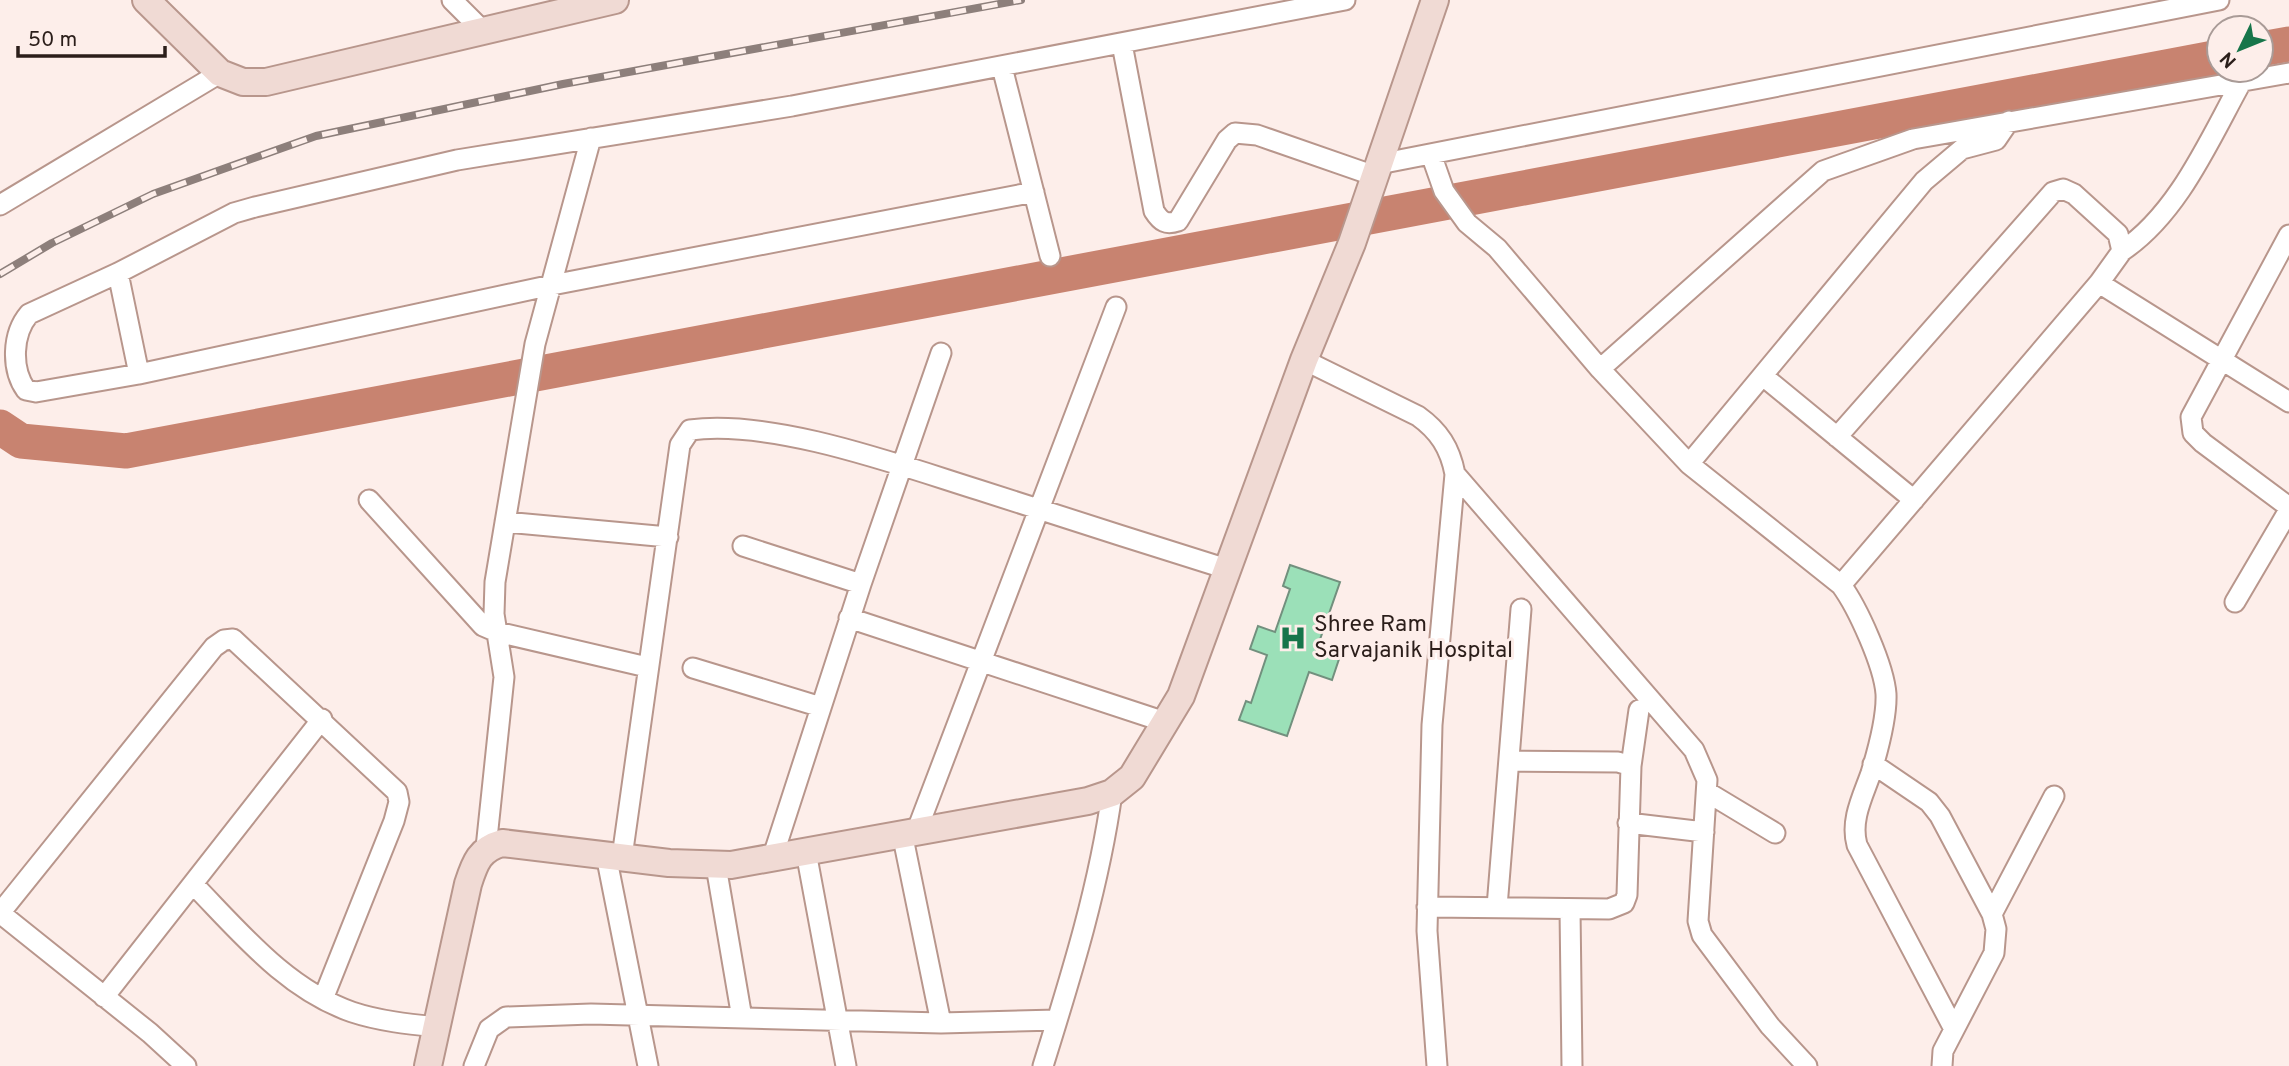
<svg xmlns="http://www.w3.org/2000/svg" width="2289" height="1066" font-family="Overpass,sans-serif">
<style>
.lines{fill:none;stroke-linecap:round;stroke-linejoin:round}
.river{stroke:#c88370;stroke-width:35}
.building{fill:#9be0b8;stroke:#72907e;stroke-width:2}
.street-casing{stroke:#b8968c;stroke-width:23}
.secondary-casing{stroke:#b8968c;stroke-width:30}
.street{stroke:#fff;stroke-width:19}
.secondary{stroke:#f0dad4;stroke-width:26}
.rail-casing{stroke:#8d7f7b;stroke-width:8}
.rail{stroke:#fdeeea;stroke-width:5;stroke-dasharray:16;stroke-linecap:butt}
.labels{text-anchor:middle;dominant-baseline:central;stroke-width:6;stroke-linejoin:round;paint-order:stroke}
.poi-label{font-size:23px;fill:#2b1e1a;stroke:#fdeeea;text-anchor:start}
</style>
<rect width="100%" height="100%" fill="#fdeeea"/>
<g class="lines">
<path class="river" d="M 2261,49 L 2289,44
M 0,427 L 21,441 L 126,451 L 2219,57"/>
</g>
<path class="building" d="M 1290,565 L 1340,582 L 1316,651 L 1339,659 L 1332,680 L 1309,672 L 1287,736 L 1239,720 L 1246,701 L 1251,703 L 1267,655 L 1250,649 L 1258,626 L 1275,632 L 1290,589 L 1283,586 Z"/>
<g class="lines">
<defs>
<path id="street" d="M 452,0 L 483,31
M 1122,44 L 1154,211 C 1161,222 1166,225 1178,221 L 1227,140 L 1235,133 L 1257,135 L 1375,176
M 1002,67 L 1050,256
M 1431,154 L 1444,191 L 1467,223 L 1497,248 L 1600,369 L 1689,464 L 1841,585 C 1858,608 1884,666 1886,694 C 1887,718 1878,750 1871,773 C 1863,796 1850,820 1857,845 L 1954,1029
M 1379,164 L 2219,0
M 1034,192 L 552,285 L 139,374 L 36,392 L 26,390 C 11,369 12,334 29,314 L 118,273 L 234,213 L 255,207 L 457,160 L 792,106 L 1345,0
M 0,205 L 220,73
M 2289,235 L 2191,417 L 2193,433 L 2203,443 L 2289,507
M 2122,251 C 2179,213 2210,138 2243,79
M 118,273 L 139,374
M 2099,283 L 2289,402
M 1304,360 L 1418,416 C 1439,431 1450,448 1455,474 L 1432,725 L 1427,931 L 1437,1066
M 1600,369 L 1823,171 L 1913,139 L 2289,73
M 1763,376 L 1914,500
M 1837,437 L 2053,192 L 2063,189 L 2074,194 L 2118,234 L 2122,251 L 2099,283 L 1841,585
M 1689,464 L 1924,181 L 1962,149 L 1996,140 L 2009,121
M 1455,474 L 1694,750 L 1707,780 L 1698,921 L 1702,935 L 1770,1026 L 1807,1066
M 369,500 L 483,626 L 497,632 L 647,667
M 505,522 L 668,537
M 743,546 L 861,584
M 2235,602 L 2289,510
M 849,618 L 1168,723
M 693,668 L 821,707
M 1873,764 L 1929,802 L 1940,816 L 1992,914 L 1996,929 L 1994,953 L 1943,1051 L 1942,1066
M 1631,766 L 1639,710
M 1707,792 L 1775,833
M 1628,823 L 1704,832
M 917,830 L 1116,307
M 902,833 L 941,1023
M 486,848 L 504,677 L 494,614 L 495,582 L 535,344 L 591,138
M 806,852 L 846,1066
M 606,855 L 648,1066
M 622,857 L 680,445 L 690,430 C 774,419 899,465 979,490 C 1062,517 1144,543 1227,569
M 772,859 L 861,584 L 941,353
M 716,866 L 742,1018
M 193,884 C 240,932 286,989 352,1012 C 379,1021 408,1024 437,1027
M 1427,907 L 1609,909 L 1624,903 L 1627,895 L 1631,766 L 1618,762 L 1509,761
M 1497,907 L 1521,609
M 1570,909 L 1572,1066
M 0,913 L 214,647 L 224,640 L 233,639 L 397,792 L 399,802 L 394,821 L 323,999
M 0,913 L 150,1033 L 186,1066
M 1992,914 L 2054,796
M 104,997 L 322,719
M 474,1066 L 489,1029 L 506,1017 L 591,1014 L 941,1023 L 1057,1020
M 1043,1066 C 1071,976 1099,887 1112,793"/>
<path id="secondary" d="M 146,0 L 220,73 L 243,82 L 266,82 L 615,0
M 428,1066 L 468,884 C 475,862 480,849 502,843 L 669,863 L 731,865 L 1088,801 L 1112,793 L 1132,777 L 1181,696 L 1304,360 L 1352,243 L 1435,0"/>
</defs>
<use href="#street" class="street-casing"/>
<use href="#secondary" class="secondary-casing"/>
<use href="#street" class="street"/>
<use href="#secondary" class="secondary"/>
<defs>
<path id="rail" d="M 0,274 L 52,243 L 153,194 L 316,136 L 563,84 L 1021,0"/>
</defs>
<use href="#rail" class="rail-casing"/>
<use href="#rail" class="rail"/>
</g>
<defs>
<symbol id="hospital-bare" viewBox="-9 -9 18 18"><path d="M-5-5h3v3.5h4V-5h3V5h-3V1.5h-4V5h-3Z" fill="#17754a" stroke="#fdeeea" stroke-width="2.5" paint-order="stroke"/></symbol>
</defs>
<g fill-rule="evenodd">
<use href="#hospital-bare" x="1274" y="619" width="38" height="38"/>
</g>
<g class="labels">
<g class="poi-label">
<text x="1314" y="625">Shree Ram<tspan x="1314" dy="26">Sarvajanik Hospital</tspan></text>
</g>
</g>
<g transform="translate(2240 49) rotate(227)"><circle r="33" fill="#fdeeea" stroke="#a99b97" stroke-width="2"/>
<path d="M0-5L12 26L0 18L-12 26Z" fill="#17754a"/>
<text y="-10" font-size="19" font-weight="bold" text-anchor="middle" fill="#2b1e1a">N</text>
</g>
<path d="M18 46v10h147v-10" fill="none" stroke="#2b1e1a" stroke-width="3.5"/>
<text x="28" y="46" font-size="21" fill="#2b1e1a" stroke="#fdeeea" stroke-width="5" paint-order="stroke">50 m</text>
</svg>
